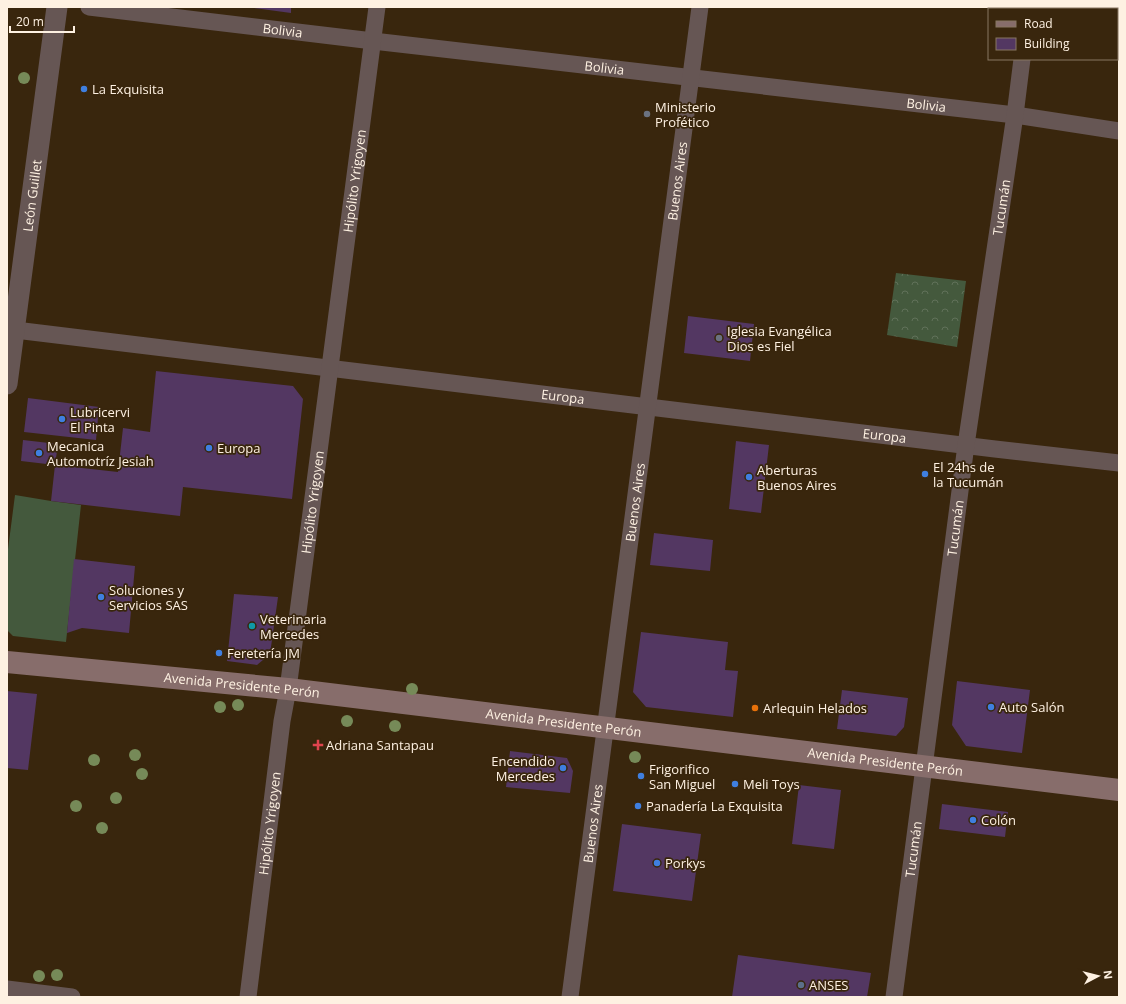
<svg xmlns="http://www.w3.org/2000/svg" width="1126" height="1004" font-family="'Open Sans',sans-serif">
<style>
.grass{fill:#44593d}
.forest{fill:url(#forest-crowns)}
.building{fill:#533762}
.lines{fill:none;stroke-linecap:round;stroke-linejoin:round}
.minor{stroke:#665654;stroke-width:17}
.tertiary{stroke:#665654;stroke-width:21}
.secondary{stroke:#876d6b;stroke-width:22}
.tree{fill:#768a58}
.shop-dot{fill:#3f7fe0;stroke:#39260d;stroke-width:1.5}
.worship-dot{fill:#6b7280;stroke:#39260d;stroke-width:1.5}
.culture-dot{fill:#0f9aa8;stroke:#39260d;stroke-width:1.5}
.food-dot{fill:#e8710a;stroke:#39260d;stroke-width:1.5}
.health-dot{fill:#e0444e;stroke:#39260d;stroke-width:1.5}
.service-dot{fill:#5c6f8a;stroke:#39260d;stroke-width:1.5}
.labels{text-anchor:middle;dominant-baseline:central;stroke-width:3.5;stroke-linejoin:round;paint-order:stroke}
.street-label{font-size:13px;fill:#fef1e2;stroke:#39260d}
.poi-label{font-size:13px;fill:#fef1e2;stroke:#39260d;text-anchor:start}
</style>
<defs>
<pattern id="forest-crowns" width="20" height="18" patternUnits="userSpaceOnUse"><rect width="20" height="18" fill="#44593d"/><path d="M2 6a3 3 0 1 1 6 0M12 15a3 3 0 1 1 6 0" fill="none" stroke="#607159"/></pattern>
</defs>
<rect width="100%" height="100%" fill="#39260d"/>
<path class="grass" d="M 15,495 L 51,501 L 81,505 L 66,642 L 13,636 L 7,630 L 7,557 Z"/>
<path class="forest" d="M 896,273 L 966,281 L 957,347 L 887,335 Z"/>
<path class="building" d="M 247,7 L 291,7 L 291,13 Z
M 688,316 L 754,324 L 750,361 L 684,353 Z
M 156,371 L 293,386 L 303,399 L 292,499 L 183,487 L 180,516 L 51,501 L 55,465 L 21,461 L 23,440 L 58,444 L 55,465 L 118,472 L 123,428 L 150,432 Z
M 28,398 L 99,407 L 96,440 L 24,432 Z
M 736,441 L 769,445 L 761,513 L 729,509 Z
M 654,533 L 713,540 L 710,571 L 650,565 Z
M 74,559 L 135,566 L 129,633 L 82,628 L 67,633 Z
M 234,594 L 278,597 L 270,654 L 257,665 L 227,661 Z
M 641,632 L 728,642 L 725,670 L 738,671 L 733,717 L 646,707 L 633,692 Z
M 957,681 L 1030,690 L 1022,753 L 966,746 L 952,725 Z
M 842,690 L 908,698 L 904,727 L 896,736 L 837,729 Z
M 7,691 L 37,694 L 28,770 L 7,768 Z
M 510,751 L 567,758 L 573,771 L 570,793 L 506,787 Z
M 799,785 L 841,790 L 834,849 L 792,844 Z
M 942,804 L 1008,812 L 1005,837 L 939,829 Z
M 622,824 L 701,834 L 692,901 L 613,891 Z
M 738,955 L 871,973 L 867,997 L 732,997 Z"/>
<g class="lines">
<g class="minor">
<path id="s1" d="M 89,7 L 373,41 L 1015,115 L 1119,131"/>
<path d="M 1028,9 L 1028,7"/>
<path id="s2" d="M 7,329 L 995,449 L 1119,463"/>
<path d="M 7,989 L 72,997"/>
<path id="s3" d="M 248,997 L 282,721 L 288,689 L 377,7"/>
<path id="s4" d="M 570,997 L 700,7"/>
<path id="s5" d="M 894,997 L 966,445 L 1015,115 L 1022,59"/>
</g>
<path class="tertiary" id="s6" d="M 7,384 L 57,7"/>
<path class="secondary" id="s7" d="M 7,662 L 288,689 L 1119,790"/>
</g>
<g class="tree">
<circle cx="24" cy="78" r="6"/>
<circle cx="412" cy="689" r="6"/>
<circle cx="238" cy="705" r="6"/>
<circle cx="220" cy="707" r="6"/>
<circle cx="347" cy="721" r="6"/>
<circle cx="395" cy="726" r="6"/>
<circle cx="135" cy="755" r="6"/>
<circle cx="635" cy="757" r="6"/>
<circle cx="94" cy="760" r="6"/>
<circle cx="142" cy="774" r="6"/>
<circle cx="116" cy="798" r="6"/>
<circle cx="76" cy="806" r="6"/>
<circle cx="102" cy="828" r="6"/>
<circle cx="57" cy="975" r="6"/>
<circle cx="39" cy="976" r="6"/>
</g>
<g class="shop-dot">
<circle cx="84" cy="89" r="4"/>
<circle cx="62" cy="419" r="4"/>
<circle cx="209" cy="448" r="4"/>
<circle cx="39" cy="453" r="4"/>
<circle cx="925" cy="474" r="4"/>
<circle cx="749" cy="477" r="4"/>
<circle cx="101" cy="597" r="4"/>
<circle cx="219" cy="653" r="4"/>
<circle cx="991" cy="707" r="4"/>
<circle cx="563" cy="768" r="4"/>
<circle cx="641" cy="776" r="4"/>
<circle cx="735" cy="784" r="4"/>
<circle cx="638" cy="806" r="4"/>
<circle cx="973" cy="820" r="4"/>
<circle cx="657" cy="863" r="4"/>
</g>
<g class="worship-dot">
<circle cx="647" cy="114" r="4"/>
<circle cx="719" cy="338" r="4"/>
</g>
<circle class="culture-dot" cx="252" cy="626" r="4"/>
<circle class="food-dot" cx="755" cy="708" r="4"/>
<path class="health-dot" d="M316 739h4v4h4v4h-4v4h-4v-4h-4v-4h4z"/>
<circle class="service-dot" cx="801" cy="985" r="4"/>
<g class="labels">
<g class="street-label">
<text stroke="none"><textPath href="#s1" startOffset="195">Bolivia</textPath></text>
<text stroke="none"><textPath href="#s1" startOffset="519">Bolivia</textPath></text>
<text stroke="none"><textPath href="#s1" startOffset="843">Bolivia</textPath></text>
<text stroke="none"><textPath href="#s3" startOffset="823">Hipólito Yrigoyen</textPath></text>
<text stroke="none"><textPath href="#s4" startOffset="823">Buenos Aires</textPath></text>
<text stroke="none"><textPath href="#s6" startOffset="190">León Guillet</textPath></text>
<text stroke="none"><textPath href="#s5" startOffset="797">Tucumán</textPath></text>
<text stroke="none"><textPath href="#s2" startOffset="560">Europa</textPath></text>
<text stroke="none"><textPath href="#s2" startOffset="884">Europa</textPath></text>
<text stroke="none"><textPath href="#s3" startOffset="499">Hipólito Yrigoyen</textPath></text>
<text stroke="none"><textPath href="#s4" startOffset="499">Buenos Aires</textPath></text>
<text stroke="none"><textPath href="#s5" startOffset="473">Tucumán</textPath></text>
<text stroke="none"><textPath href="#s7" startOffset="236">Avenida Presidente Perón</textPath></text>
<text stroke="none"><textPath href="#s7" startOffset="560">Avenida Presidente Perón</textPath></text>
<text stroke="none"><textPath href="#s7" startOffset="884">Avenida Presidente Perón</textPath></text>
<text stroke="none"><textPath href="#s3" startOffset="175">Hipólito Yrigoyen</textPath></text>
<text stroke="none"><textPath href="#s4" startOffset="175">Buenos Aires</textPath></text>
<text stroke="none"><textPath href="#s5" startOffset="149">Tucumán</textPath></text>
</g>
<g class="poi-label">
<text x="92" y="89">La Exquisita</text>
<text x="655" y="107">Ministerio<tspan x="655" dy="15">Profético</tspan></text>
<text x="727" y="331">Iglesia Evangélica<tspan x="727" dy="15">Dios es Fiel</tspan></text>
<text x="70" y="412">Lubricervi<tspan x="70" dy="15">El Pinta</tspan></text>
<text x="47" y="446">Mecanica<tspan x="47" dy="15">Automotríz Jesiah</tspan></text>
<text x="217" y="448">Europa</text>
<text x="933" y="467">El 24hs de<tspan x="933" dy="15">la Tucumán</tspan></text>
<text x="757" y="470">Aberturas<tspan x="757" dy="15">Buenos Aires</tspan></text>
<text x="109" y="590">Soluciones y<tspan x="109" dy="15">Servicios SAS</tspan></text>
<text x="260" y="619">Veterinaria<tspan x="260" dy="15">Mercedes</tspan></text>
<text x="227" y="653">Feretería JM</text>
<text x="999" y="707">Auto Salón</text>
<text x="763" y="708">Arlequin Helados</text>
<text x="326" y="745">Adriana Santapau</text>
<text x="555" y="761" text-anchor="end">Encendido<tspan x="555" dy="15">Mercedes</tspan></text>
<text x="649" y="769">Frigorifico<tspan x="649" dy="15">San Miguel</tspan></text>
<text x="743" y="784">Meli Toys</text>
<text x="646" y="806">Panadería La Exquisita</text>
<text x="981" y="820">Colón</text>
<text x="665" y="863">Porkys</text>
<text x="809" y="985">ANSES</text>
</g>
</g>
<rect width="1126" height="1004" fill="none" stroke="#fef1e2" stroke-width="16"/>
<rect x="988" y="8" width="130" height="52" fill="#39260d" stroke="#887762"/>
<rect x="996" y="21" width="20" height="6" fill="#876d6b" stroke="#887762"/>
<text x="1024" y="28" font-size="12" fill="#fef1e2">Road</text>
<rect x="996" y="38" width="20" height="12" fill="#533762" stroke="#887762"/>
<text x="1024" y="48" font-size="12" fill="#fef1e2">Building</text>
<g transform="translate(1098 976) rotate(83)" stroke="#39260d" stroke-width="3" paint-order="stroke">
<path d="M0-3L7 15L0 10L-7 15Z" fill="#fef1e2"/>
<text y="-6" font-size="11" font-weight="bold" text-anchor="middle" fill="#fef1e2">N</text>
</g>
<path d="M10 26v6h64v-6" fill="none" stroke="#fef1e2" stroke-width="2"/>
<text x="16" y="26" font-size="12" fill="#fef1e2" stroke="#39260d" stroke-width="3" paint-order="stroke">20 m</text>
</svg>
